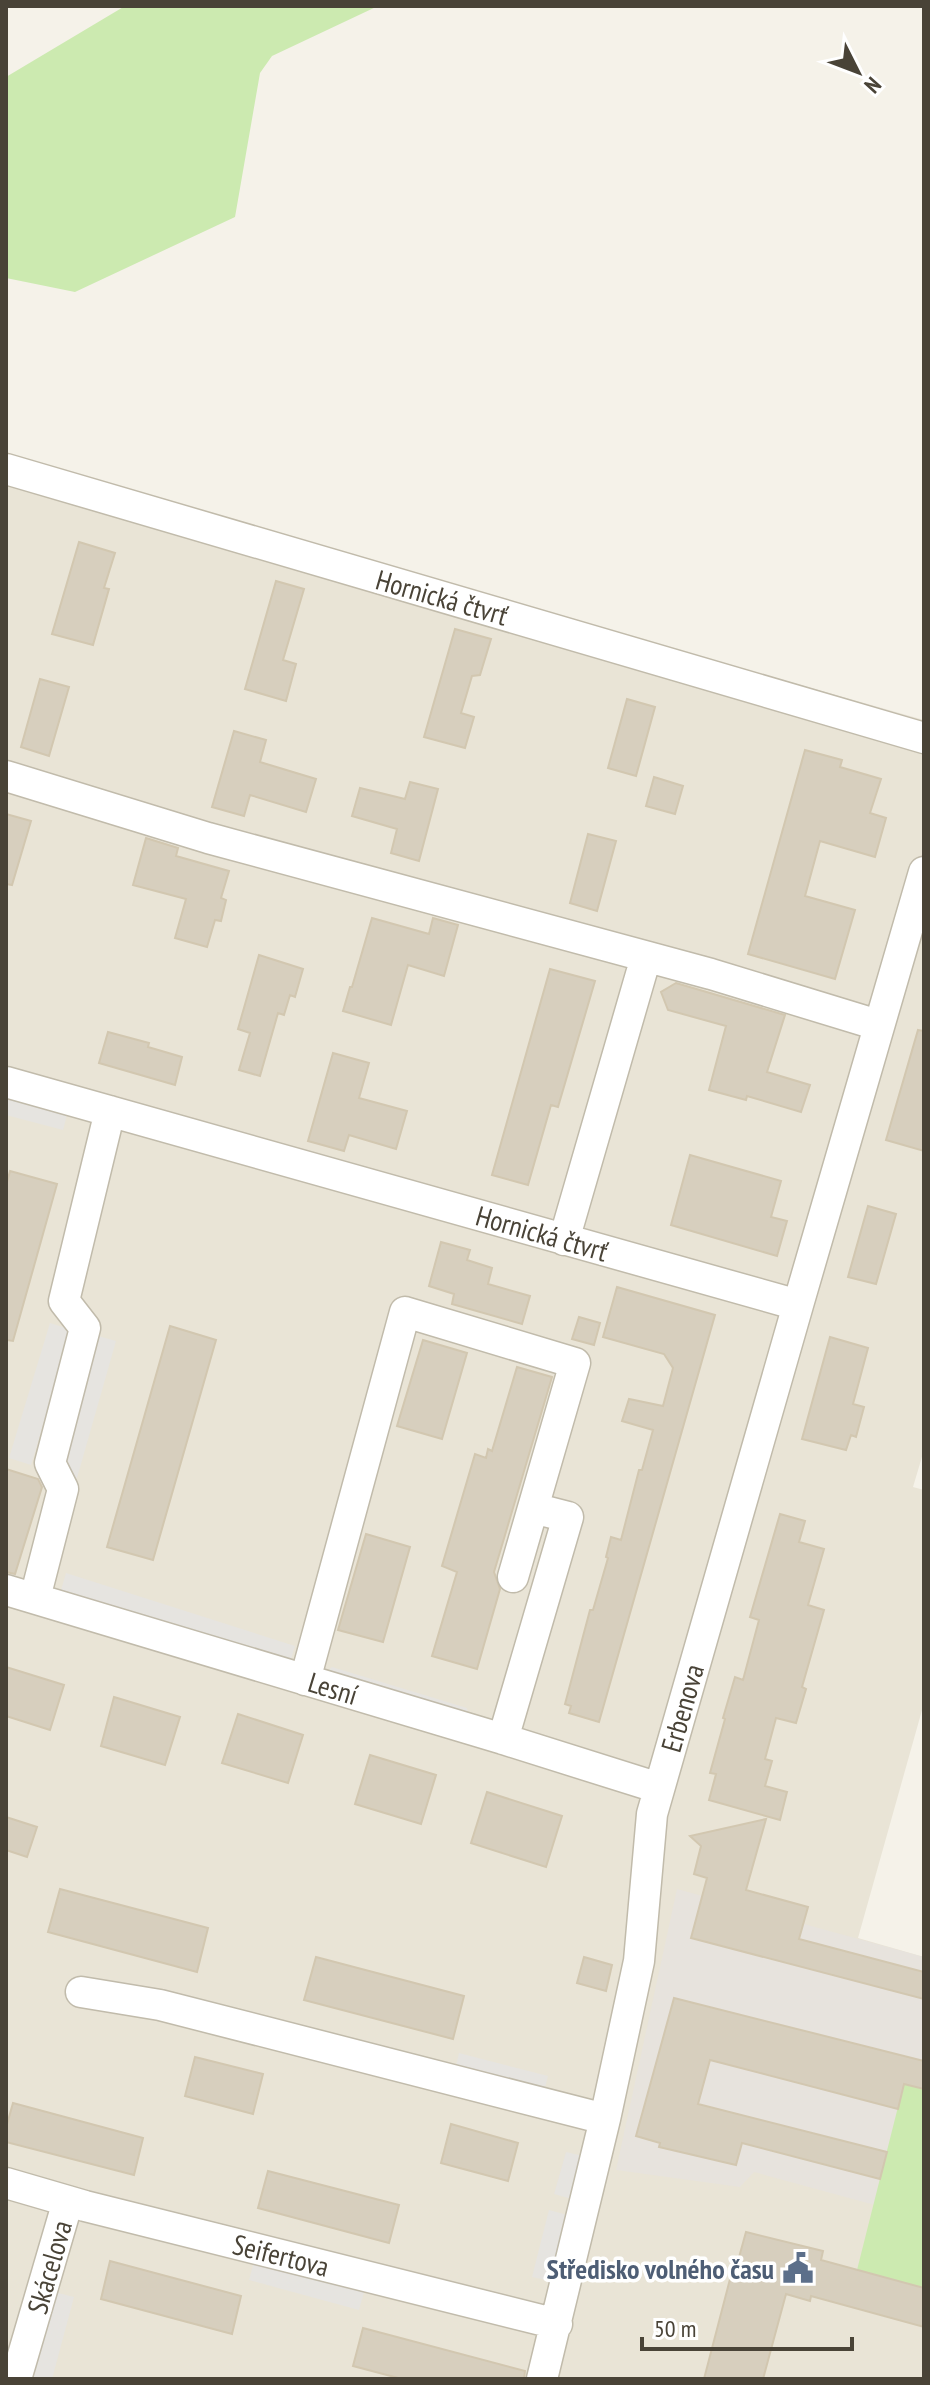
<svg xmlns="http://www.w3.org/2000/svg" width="930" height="2385" font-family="'PT Sans Narrow',sans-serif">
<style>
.residential{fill:#e9e4d6}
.industrial{fill:#e7e3dd}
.green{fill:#cceab0}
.parking{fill:#e6e4e0}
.building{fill:#d7cfbe;stroke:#d2c7b0;stroke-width:2}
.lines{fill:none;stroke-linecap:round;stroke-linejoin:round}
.minor-casing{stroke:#c1bbab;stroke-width:33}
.minor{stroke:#fff;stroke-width:30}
.labels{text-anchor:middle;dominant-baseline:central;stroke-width:7;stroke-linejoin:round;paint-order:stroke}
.street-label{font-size:28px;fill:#494337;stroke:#fff}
.service-label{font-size:28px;font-weight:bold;fill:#4e5e75;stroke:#fff;text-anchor:end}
</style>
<rect width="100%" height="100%" fill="#f5f2e9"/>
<path class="residential" d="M 6,459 L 924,720 L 924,1450 L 913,1487 L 924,1490 L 924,1703 L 858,1938 L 924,1957 L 924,2379 L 6,2379 Z"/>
<path class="industrial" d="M 677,1889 L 924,1957 L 924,2100 L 882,2207 L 754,2172 L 740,2187 L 616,2170 Z"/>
<path class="green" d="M 125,6 L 378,6 L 272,56 L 260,73 L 235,217 L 75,292 L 6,278 L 6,77 Z
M 904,2083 L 924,2089 L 924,2288 L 857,2270 Z"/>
<path class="parking" d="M 6,1090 L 69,1107 L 63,1130 L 6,1115 Z
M 50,1323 L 72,1330 L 31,1465 L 9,1458 Z
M 98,1336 L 116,1341 L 77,1478 L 60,1474 Z
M 66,1573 L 295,1646 L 290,1663 L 61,1590 Z
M 332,1667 L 467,1708 L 469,1716 L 325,1673 Z
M 459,2053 L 548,2076 L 543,2096 L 454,2073 Z
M 566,2152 L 583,2156 L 572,2199 L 554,2194 Z
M 549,2210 L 567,2215 L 550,2281 L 532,2277 Z
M 256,2255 L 366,2285 L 359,2310 L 249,2280 Z
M 50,2291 L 74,2297 L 52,2379 L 27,2379 Z"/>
<path class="building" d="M 79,542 L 115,553 L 104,588 L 109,589 L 93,645 L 52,634 Z
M 276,581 L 304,589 L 283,660 L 296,664 L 286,701 L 245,689 Z
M 455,629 L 491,639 L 480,675 L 472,676 L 461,713 L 474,717 L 465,748 L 424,737 Z
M 40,679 L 69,687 L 49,756 L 21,747 Z
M 627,699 L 655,707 L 636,776 L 608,768 Z
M 234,731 L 266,740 L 260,762 L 316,779 L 306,812 L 250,795 L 244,816 L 212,807 Z
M 805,750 L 842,760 L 840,767 L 881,779 L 870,813 L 886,818 L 875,857 L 820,841 L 805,896 L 855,910 L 835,979 L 748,954 Z
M 654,777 L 683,786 L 675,814 L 646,806 Z
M 410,782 L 438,789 L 419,861 L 391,853 L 397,829 L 352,816 L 360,788 L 405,799 Z
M 6,814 L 31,821 L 12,885 L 6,884 Z
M 588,834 L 616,841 L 597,911 L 570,903 Z
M 146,838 L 178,848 L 176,856 L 229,871 L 221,898 L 226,900 L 221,921 L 215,920 L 207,947 L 175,938 L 186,899 L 133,885 Z
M 372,918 L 429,934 L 433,918 L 458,925 L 444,976 L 408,965 L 391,1025 L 343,1011 L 350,987 L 352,987 Z
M 259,955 L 303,969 L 295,997 L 290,995 L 284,1015 L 278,1013 L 260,1076 L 239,1070 L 250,1033 L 238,1029 Z
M 550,969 L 595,981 L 558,1107 L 551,1105 L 528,1185 L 492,1175 Z
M 676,983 L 785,1015 L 767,1072 L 810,1085 L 801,1112 L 747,1096 L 746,1100 L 709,1090 L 726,1026 L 668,1010 L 661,992 Z
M 918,1030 L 924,1031 L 924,1151 L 886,1140 Z
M 108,1032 L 149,1043 L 148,1047 L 182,1057 L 175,1085 L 99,1063 Z
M 333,1053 L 369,1063 L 359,1098 L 407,1111 L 396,1149 L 349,1135 L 344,1151 L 308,1141 Z
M 690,1155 L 781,1181 L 771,1217 L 787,1221 L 777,1256 L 671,1225 Z
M 10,1171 L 57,1184 L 13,1341 L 6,1340 L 6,1186 Z
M 868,1206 L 896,1214 L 876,1284 L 848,1277 Z
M 441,1242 L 470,1250 L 467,1260 L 492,1268 L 488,1284 L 530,1296 L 522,1324 L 452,1304 L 454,1294 L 429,1286 Z
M 617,1287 L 715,1315 L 599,1722 L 569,1713 L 571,1706 L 565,1704 L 590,1610 L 593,1610 L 608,1558 L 606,1557 L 611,1537 L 621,1540 L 639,1470 L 642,1470 L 653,1430 L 622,1421 L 629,1399 L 663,1406 L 673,1368 L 664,1354 L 603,1337 Z
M 579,1317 L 600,1323 L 594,1345 L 572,1339 Z
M 170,1326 L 216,1340 L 153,1560 L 107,1547 Z
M 830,1337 L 868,1348 L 853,1404 L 864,1407 L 856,1437 L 851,1435 L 846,1450 L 802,1439 Z
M 423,1340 L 467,1353 L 442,1439 L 397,1426 Z
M 517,1367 L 552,1377 L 494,1572 L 500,1589 L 477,1669 L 432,1656 L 457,1572 L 442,1566 L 475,1454 L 486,1458 L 488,1449 L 492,1451 Z
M 6,1469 L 38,1479 L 42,1487 L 15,1574 L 6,1572 Z
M 780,1514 L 805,1521 L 799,1542 L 824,1549 L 808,1605 L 824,1610 L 802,1687 L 806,1689 L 796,1723 L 776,1718 L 765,1759 L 772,1761 L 765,1786 L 787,1792 L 780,1820 L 709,1800 L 716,1774 L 710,1773 L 725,1719 L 723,1718 L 735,1677 L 743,1680 L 759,1620 L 750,1617 Z
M 366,1534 L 410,1547 L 383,1642 L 338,1630 Z
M 6,1667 L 64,1685 L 50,1730 L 6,1716 Z
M 114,1697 L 180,1717 L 165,1765 L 101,1746 Z
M 238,1714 L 303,1735 L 288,1783 L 222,1763 Z
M 370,1755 L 436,1775 L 421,1824 L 355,1804 Z
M 487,1792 L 562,1816 L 546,1867 L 471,1843 Z
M 6,1817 L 37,1827 L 27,1857 L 6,1850 Z
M 766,1819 L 746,1890 L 808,1907 L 799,1939 L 924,1972 L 924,1999 L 691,1938 L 707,1878 L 694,1874 L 701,1846 L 690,1836 Z
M 60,1889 L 208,1928 L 197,1972 L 48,1932 Z
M 316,1957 L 464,1996 L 453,2039 L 304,2000 Z
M 584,1957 L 612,1965 L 606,1991 L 577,1983 Z
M 674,1998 L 924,2061 L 924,2089 L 904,2084 L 898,2109 L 710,2060 L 698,2104 L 887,2152 L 880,2179 L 742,2143 L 736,2165 L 659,2147 L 660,2143 L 636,2136 Z
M 195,2057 L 263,2074 L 253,2114 L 185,2096 Z
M 13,2103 L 143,2138 L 134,2175 L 6,2142 L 6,2128 Z
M 451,2124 L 518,2143 L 508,2181 L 441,2163 Z
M 268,2171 L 399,2205 L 389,2243 L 258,2208 Z
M 746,2232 L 823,2251 L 821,2260 L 924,2288 L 924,2327 L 811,2296 L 810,2301 L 786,2294 L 763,2379 L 704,2379 L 735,2260 L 738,2261 Z
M 110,2261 L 241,2296 L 232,2334 L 101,2299 Z
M 363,2328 L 525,2371 L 524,2379 L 402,2379 L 353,2366 Z"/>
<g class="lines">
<defs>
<path id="minor" d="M 6,469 L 924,738
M 6,776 L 208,838 L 711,974 L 878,1025
M 6,1082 L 798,1305 L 924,872
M 564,1240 L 646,957
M 6,1590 L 503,1739 L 659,1788
M 35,1598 L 63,1489 L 50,1463 L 85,1328 L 64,1301 L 110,1111
M 305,1680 L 405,1312 L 575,1363 L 513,1577
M 503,1739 L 568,1517 L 533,1508
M 81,1992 L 160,2005 L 605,2119
M 6,2183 L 85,2206 L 557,2324
M 16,2379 L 68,2201
M 542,2379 L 605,2119 L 639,1961 L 652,1814 L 798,1305"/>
</defs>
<use href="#minor" class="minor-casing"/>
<use href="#minor" class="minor"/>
</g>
<defs>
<symbol id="civic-bare" viewBox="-9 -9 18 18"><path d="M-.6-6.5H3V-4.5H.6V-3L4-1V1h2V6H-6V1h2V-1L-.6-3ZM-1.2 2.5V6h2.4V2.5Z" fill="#5c6f8a" stroke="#fff" stroke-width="2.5" paint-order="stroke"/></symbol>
</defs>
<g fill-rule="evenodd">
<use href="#civic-bare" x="776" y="2246" width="44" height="44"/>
</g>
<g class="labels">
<g class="street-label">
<text transform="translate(442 597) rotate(16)">Hornická čtvrť</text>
<text transform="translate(542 1233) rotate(16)">Hornická čtvrť</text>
<text transform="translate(333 1688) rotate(17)">Lesní</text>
<text transform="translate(682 1708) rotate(-74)">Erbenova</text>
<text transform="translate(281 2255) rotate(14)">Seifertova</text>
<text transform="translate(49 2267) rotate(-74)">Skácelova</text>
</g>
<g class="service-label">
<text x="774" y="2268">Středisko volného času</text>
</g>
</g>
<rect width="930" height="2385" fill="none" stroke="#494337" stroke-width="16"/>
<g transform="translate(858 72) rotate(132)" stroke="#ffffff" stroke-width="6" paint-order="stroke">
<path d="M0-6L14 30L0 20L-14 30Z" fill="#494337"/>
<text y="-12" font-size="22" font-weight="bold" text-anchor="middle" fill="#494337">N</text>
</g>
<path d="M642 2337v12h210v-12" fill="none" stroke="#494337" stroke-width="4"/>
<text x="654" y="2337" font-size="24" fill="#494337" stroke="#ffffff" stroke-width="6" paint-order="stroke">50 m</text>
</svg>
